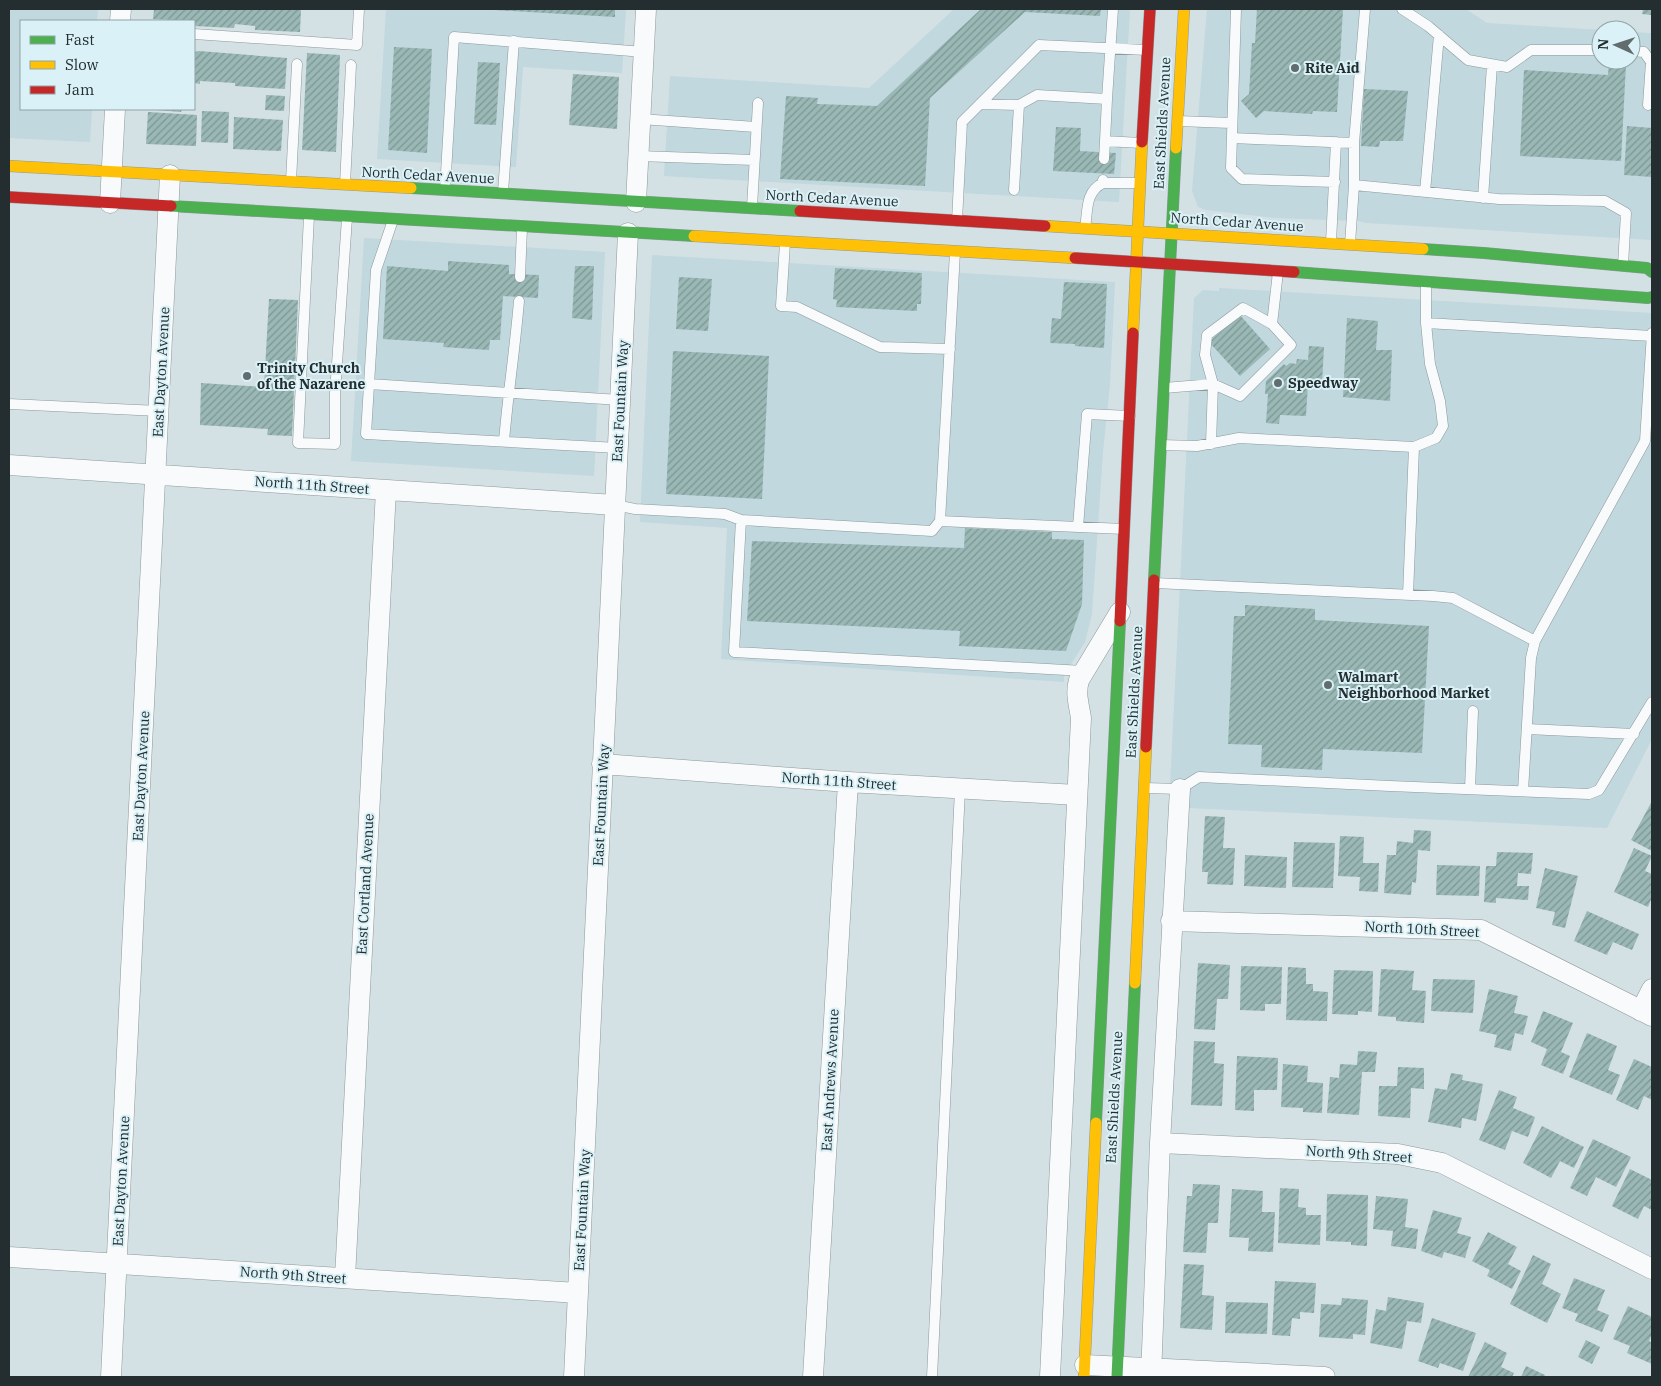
<svg xmlns="http://www.w3.org/2000/svg" width="1661" height="1386" font-family="'IBM Plex Serif',serif">
<style>
.built{fill:#c0d8de}
.building{fill:url(#building-hatch)}
.lines{fill:none;stroke-linecap:round;stroke-linejoin:round}
.lane-casing{stroke:#8d989a;stroke-width:11}
.street-casing{stroke:#8d989a;stroke-width:21}
.fast-casing{stroke:#8d989a;stroke-width:12}
.slow-casing{stroke:#8d989a;stroke-width:12}
.jam-casing{stroke:#8d989a;stroke-width:12}
.lane{stroke:#f8fafb;stroke-width:10}
.street{stroke:#f8fafb;stroke-width:20}
.fast{stroke:#4caf50;stroke-width:11}
.slow{stroke:#ffc107;stroke-width:11}
.jam{stroke:#c62828;stroke-width:11}
.poi-dot{fill:#616c6e;stroke:#daf2f7;stroke-width:2}
.labels{text-anchor:middle;dominant-baseline:central;stroke-width:4;stroke-linejoin:round;paint-order:stroke}
.poi-label{font-size:14px;font-weight:bold;fill:#242d2f;stroke:#daf2f7;text-anchor:start}
.street-label{font-size:14px;fill:#242d2f;stroke:#daf2f7}
</style>
<defs>
<pattern id="building-hatch" width="6" height="6" patternUnits="userSpaceOnUse" patternTransform="scale(1.25)"><rect width="6" height="6" fill="#9ab8b5"/><path d="M-1 1l2-2M0 6l6-6M5 7l2-2" fill="none" stroke="#7d9694"/></pattern>
</defs>
<rect width="100%" height="100%" fill="#d3e1e4"/>
<path class="built" d="M 9,9 L 98,9 L 97,21 L 21,21 L 21,109 L 92,109 L 90,142 L 9,138 Z
M 386,9 L 626,9 L 622,73 L 523,67 L 516,167 L 377,159 Z
M 954,9 L 1130,9 L 1119,202 L 664,176 L 670,76 L 869,88 Z
M 1207,9 L 1466,9 L 1487,23 L 1604,30 L 1601,30 L 1601,60 L 1631,60 L 1631,32 L 1652,33 L 1652,240 L 1366,223 L 1358,221 L 1275,218 L 1206,210 L 1198,207 L 1192,191 Z
M 364,238 L 605,252 L 594,476 L 351,461 Z
M 652,255 L 1115,282 L 1110,385 L 1103,452 L 1092,614 L 1085,642 L 1064,675 L 1064,682 L 721,659 L 727,528 L 640,522 Z
M 1219,288 L 1652,313 L 1652,739 L 1607,828 L 1169,807 L 1194,298 L 1203,290 L 1219,291 Z"/>
<path class="building" d="M 154,9 L 301,9 L 300,32 L 255,30 L 255,26 L 235,24 L 234,28 L 194,26 L 194,21 L 153,19 Z
M 494,9 L 615,9 L 615,17 L 494,10 Z
M 981,9 L 1101,9 L 1100,16 L 1025,12 L 930,98 L 925,186 L 780,179 L 786,96 L 818,98 L 817,104 L 877,106 Z
M 1257,9 L 1343,9 L 1337,112 L 1313,111 L 1312,114 L 1264,111 L 1256,118 L 1241,101 L 1249,94 L 1252,43 L 1255,43 Z
M 1643,9 L 1652,9 L 1652,15 L 1642,14 Z
M 394,47 L 432,49 L 427,153 L 388,150 Z
M 199,51 L 287,58 L 285,89 L 235,86 L 235,83 L 200,81 L 200,84 L 194,83 L 194,52 Z
M 307,53 L 340,55 L 336,152 L 302,150 Z
M 478,62 L 500,63 L 496,125 L 474,124 Z
M 1609,63 L 1626,64 L 1621,161 L 1520,156 L 1524,70 L 1608,75 Z
M 573,74 L 619,77 L 617,129 L 569,125 Z
M 1364,89 L 1408,91 L 1403,141 L 1380,141 L 1379,147 L 1361,146 Z
M 266,95 L 285,96 L 284,111 L 265,110 Z
M 156,109 L 182,109 L 181,112 L 156,110 Z
M 202,111 L 229,112 L 228,143 L 201,142 Z
M 148,112 L 197,115 L 196,146 L 146,144 Z
M 234,117 L 283,120 L 281,151 L 233,149 Z
M 1627,126 L 1652,128 L 1652,177 L 1624,175 Z
M 1056,127 L 1081,128 L 1080,151 L 1116,153 L 1114,174 L 1053,171 Z
M 448,261 L 509,265 L 509,274 L 539,275 L 538,298 L 503,296 L 500,340 L 490,340 L 489,350 L 443,347 L 444,343 L 383,339 L 387,266 L 448,271 Z
M 575,266 L 594,266 L 592,320 L 572,318 Z
M 835,268 L 922,273 L 921,304 L 917,304 L 917,311 L 836,307 L 837,300 L 833,299 Z
M 679,277 L 712,279 L 708,331 L 676,329 Z
M 1064,282 L 1107,284 L 1104,348 L 1075,346 L 1075,344 L 1050,343 L 1052,318 L 1061,319 Z
M 269,299 L 298,300 L 292,436 L 267,435 L 268,429 L 200,425 L 201,383 L 264,387 Z
M 1240,315 L 1270,349 L 1240,376 L 1209,342 Z
M 1347,318 L 1378,321 L 1376,350 L 1392,350 L 1390,401 L 1343,397 Z
M 1309,346 L 1324,347 L 1322,384 L 1308,383 L 1306,416 L 1280,415 L 1279,424 L 1266,423 L 1268,394 L 1265,394 L 1266,381 L 1284,364 L 1286,366 L 1290,363 L 1296,364 L 1297,359 L 1308,360 Z
M 673,351 L 769,356 L 762,499 L 666,494 Z
M 965,528 L 1052,532 L 1052,539 L 1084,540 L 1082,604 L 1066,651 L 959,646 L 960,631 L 747,621 L 752,541 L 964,548 Z
M 1245,605 L 1315,609 L 1315,620 L 1429,626 L 1422,753 L 1323,749 L 1322,770 L 1261,767 L 1262,745 L 1228,744 L 1234,616 L 1245,616 Z
M 1652,801 L 1652,851 L 1631,840 Z
M 1205,816 L 1225,817 L 1223,848 L 1235,848 L 1233,885 L 1207,884 L 1208,872 L 1202,872 Z
M 1414,830 L 1431,831 L 1430,851 L 1418,850 L 1416,883 L 1412,882 L 1411,895 L 1384,893 L 1387,855 L 1396,855 L 1397,841 L 1413,843 Z
M 1340,836 L 1364,837 L 1363,863 L 1379,863 L 1378,892 L 1359,891 L 1360,877 L 1338,876 Z
M 1294,842 L 1335,843 L 1333,888 L 1292,887 Z
M 1634,848 L 1652,856 L 1645,871 L 1652,874 L 1652,897 L 1648,907 L 1614,892 Z
M 1497,852 L 1533,853 L 1531,874 L 1518,873 L 1517,886 L 1529,886 L 1528,900 L 1496,898 L 1496,903 L 1484,902 L 1486,866 L 1496,866 Z
M 1245,855 L 1287,857 L 1286,888 L 1244,886 Z
M 1437,865 L 1480,866 L 1479,896 L 1436,895 Z
M 1545,868 L 1578,876 L 1565,928 L 1552,925 L 1555,912 L 1536,908 Z
M 1587,911 L 1639,934 L 1632,950 L 1613,942 L 1607,955 L 1574,941 Z
M 1198,963 L 1230,965 L 1228,999 L 1217,999 L 1215,1030 L 1194,1029 Z
M 1241,966 L 1282,967 L 1281,1004 L 1265,1004 L 1265,1011 L 1240,1010 Z
M 1288,967 L 1306,968 L 1306,984 L 1313,984 L 1313,991 L 1328,992 L 1327,1021 L 1286,1020 Z
M 1381,969 L 1414,971 L 1412,990 L 1426,991 L 1424,1023 L 1396,1021 L 1396,1017 L 1378,1016 Z
M 1334,970 L 1373,971 L 1372,1012 L 1358,1011 L 1358,1015 L 1332,1014 Z
M 1433,979 L 1475,980 L 1473,1013 L 1431,1011 Z
M 1489,989 L 1518,996 L 1514,1013 L 1528,1016 L 1523,1035 L 1515,1033 L 1511,1051 L 1494,1047 L 1497,1035 L 1479,1031 Z
M 1543,1011 L 1573,1023 L 1561,1052 L 1570,1056 L 1563,1074 L 1541,1065 L 1547,1049 L 1531,1042 Z
M 1587,1033 L 1617,1046 L 1608,1070 L 1620,1075 L 1612,1095 L 1569,1077 Z
M 1194,1041 L 1215,1042 L 1214,1063 L 1224,1064 L 1222,1106 L 1191,1105 Z
M 1358,1051 L 1377,1052 L 1375,1072 L 1362,1072 L 1359,1115 L 1327,1113 L 1330,1077 L 1339,1078 L 1340,1064 L 1357,1065 Z
M 1237,1056 L 1278,1058 L 1277,1090 L 1254,1090 L 1254,1111 L 1235,1110 Z
M 1634,1059 L 1652,1067 L 1652,1100 L 1644,1096 L 1638,1110 L 1616,1100 Z
M 1283,1064 L 1308,1066 L 1307,1082 L 1323,1083 L 1322,1113 L 1303,1112 L 1303,1108 L 1281,1107 Z
M 1398,1067 L 1424,1068 L 1424,1089 L 1411,1088 L 1410,1118 L 1378,1116 L 1379,1086 L 1397,1086 Z
M 1451,1073 L 1463,1075 L 1462,1080 L 1483,1084 L 1476,1121 L 1462,1118 L 1461,1128 L 1428,1122 L 1435,1088 L 1447,1090 Z
M 1499,1090 L 1517,1097 L 1513,1108 L 1535,1117 L 1528,1137 L 1512,1131 L 1505,1150 L 1479,1140 Z
M 1542,1126 L 1584,1147 L 1574,1168 L 1560,1161 L 1551,1178 L 1523,1163 Z
M 1593,1139 L 1631,1157 L 1616,1187 L 1596,1177 L 1587,1196 L 1570,1188 Z
M 1630,1169 L 1652,1180 L 1652,1210 L 1644,1206 L 1638,1219 L 1612,1206 Z
M 1193,1184 L 1220,1185 L 1218,1223 L 1208,1223 L 1206,1253 L 1183,1252 L 1187,1196 L 1192,1196 Z
M 1280,1188 L 1299,1189 L 1298,1207 L 1306,1208 L 1306,1215 L 1321,1215 L 1320,1245 L 1278,1243 Z
M 1232,1189 L 1263,1191 L 1262,1212 L 1275,1212 L 1273,1252 L 1248,1251 L 1249,1238 L 1229,1237 Z
M 1327,1194 L 1368,1195 L 1367,1246 L 1351,1245 L 1351,1242 L 1326,1241 Z
M 1376,1196 L 1408,1199 L 1405,1227 L 1418,1229 L 1416,1249 L 1391,1246 L 1393,1231 L 1373,1229 Z
M 1433,1210 L 1462,1218 L 1457,1233 L 1471,1237 L 1465,1258 L 1444,1252 L 1442,1258 L 1421,1251 Z
M 1488,1232 L 1517,1247 L 1508,1264 L 1521,1271 L 1512,1289 L 1487,1276 L 1490,1270 L 1472,1261 Z
M 1533,1255 L 1551,1264 L 1542,1284 L 1561,1294 L 1547,1323 L 1510,1304 Z
M 1184,1264 L 1204,1265 L 1202,1295 L 1214,1296 L 1212,1330 L 1180,1328 Z
M 1574,1278 L 1605,1290 L 1597,1310 L 1609,1315 L 1602,1332 L 1575,1321 L 1578,1314 L 1562,1308 Z
M 1275,1281 L 1316,1283 L 1314,1313 L 1300,1312 L 1300,1319 L 1292,1318 L 1290,1336 L 1272,1335 Z
M 1388,1297 L 1424,1303 L 1421,1323 L 1407,1321 L 1402,1349 L 1370,1343 L 1376,1309 L 1386,1311 Z
M 1342,1298 L 1368,1300 L 1365,1335 L 1353,1334 L 1353,1339 L 1319,1337 L 1321,1304 L 1341,1305 Z
M 1226,1302 L 1268,1303 L 1267,1334 L 1225,1333 Z
M 1628,1306 L 1652,1317 L 1652,1334 L 1649,1341 L 1652,1343 L 1652,1364 L 1627,1353 L 1630,1346 L 1613,1339 Z
M 1432,1318 L 1476,1333 L 1463,1371 L 1440,1363 L 1438,1368 L 1418,1361 Z
M 1586,1340 L 1600,1347 L 1592,1364 L 1578,1357 Z
M 1485,1342 L 1507,1353 L 1501,1367 L 1514,1373 L 1512,1377 L 1468,1377 Z
M 1526,1366 L 1545,1375 L 1544,1377 L 1521,1377 Z"/>
<g class="lines">
<defs>
<path id="lane" d="M 1236,9 L 1231,168 L 1242,179 L 1335,182
M 1402,9 L 1428,26 L 1468,60 L 1507,67 L 1531,50 L 1601,50
M 194,34 L 357,45 L 359,9
M 1631,51 L 1644,52 L 1651,62 L 1648,105
M 1107,99 L 1105,141 L 1141,143
M 980,104 L 1019,105 L 1014,190
M 1019,105 L 1037,95 L 1107,99 L 1113,9
M 640,119 L 756,127
M 1178,121 L 1231,123
M 1232,138 L 1354,143
M 638,156 L 754,160
M 1104,159 L 1105,141
M 1103,180 L 1103,183 L 1139,183
M 291,181 L 297,64
M 345,184 L 351,65
M 1354,185 L 1499,199 L 1605,201 L 1626,213 L 1623,265
M 445,190 L 454,37 L 644,52
M 503,192 L 514,41
M 1425,192 L 1439,35
M 1483,198 L 1492,65
M 752,207 L 758,103
M 309,216 L 298,443 L 335,444 L 335,393 L 347,218
M 393,220 L 376,270 L 366,434 L 618,448
M 957,221 L 962,122 L 1039,45 L 1147,50
M 1085,228 C 1088,210 1085,192 1103,183
M 1331,242 L 1336,142
M 785,243 L 781,306 L 797,307 L 880,347 L 950,349
M 1350,244 L 1354,185 L 1354,143 L 1365,9
M 520,277 L 522,228
M 1426,323 L 1652,336
M 369,384 L 620,400
M 1164,388 L 1213,384 L 1240,396 L 1291,345 L 1272,324 L 1278,272
M 9,404 L 159,411
M 504,441 C 508,394 515,348 519,301
M 1211,444 L 1213,384 L 1205,355 L 1207,335 L 1243,308 L 1272,324
M 1161,445 L 1197,446 L 1239,438 L 1414,447
M 615,505 L 635,509 L 725,514 L 741,520 L 932,531 L 940,521 L 955,252
M 741,520 L 734,652 L 1084,671
M 940,521 L 1124,529
M 1078,527 L 1087,414 L 1130,416
M 1155,583 L 1433,596 L 1453,598 L 1535,641
M 1408,595 L 1414,447 L 1436,438 L 1443,426 L 1440,401 L 1430,364 L 1426,323 L 1426,282
M 1527,729 L 1634,734
M 1145,788 L 1180,789 L 1199,777 L 1390,786 L 1589,794 L 1599,790 L 1652,702
M 1470,789 L 1473,711
M 1523,791 L 1531,658 L 1535,641 L 1645,441 L 1652,333
M 932,1377 L 960,789"/>
<path id="street" d="M 120,21 L 121,9
M 636,202 L 646,9
M 110,203 L 115,109
M 9,465 L 615,505
M 602,764 L 848,782 L 1077,795
M 1171,921 L 1481,930 L 1652,1016
M 1641,1011 L 1652,989
M 1160,1143 L 1398,1154 L 1442,1163 L 1652,1269
M 9,1257 L 578,1293
M 345,1278 L 386,490
M 1085,1365 L 1325,1377
M 111,1377 L 170,175
M 574,1377 L 628,233
M 813,1377 L 848,782
M 1050,1377 L 1081,718 C 1079,704 1075,694 1079,680 L 1120,612
M 1151,1377 L 1160,1143 L 1180,789"/>
<path id="fast" d="M 411,188 L 800,211
M 171,206 L 694,236
M 1423,249 L 1484,253 L 1647,268 L 1652,272
M 1294,272 L 1648,298 L 1652,297
M 1154,580 L 1176,148
M 1096,1123 L 1120,621
M 1117,1377 L 1135,983"/>
<path id="slow" d="M 1176,148 L 1184,9
M 9,166 L 411,188
M 1045,226 L 1423,249
M 694,236 L 1075,258
M 1133,333 L 1142,142
M 1135,983 L 1146,747
M 1084,1377 L 1096,1123"/>
<path id="jam" d="M 1142,142 L 1150,9
M 9,197 L 171,206
M 800,211 L 1045,226
M 1075,258 L 1294,272
M 1120,621 L 1133,333
M 1146,747 L 1154,580"/>
</defs>
<use href="#lane" class="lane-casing"/>
<use href="#street" class="street-casing"/>
<use href="#fast" class="fast-casing"/>
<use href="#slow" class="slow-casing"/>
<use href="#jam" class="jam-casing"/>
<use href="#lane" class="lane"/>
<use href="#street" class="street"/>
<use href="#fast" class="fast"/>
<use href="#slow" class="slow"/>
<use href="#jam" class="jam"/>
</g>
<g class="poi-dot">
<circle cx="1295" cy="68" r="5"/>
<circle cx="247" cy="376" r="5"/>
<circle cx="1278" cy="383" r="5"/>
<circle cx="1328" cy="685" r="5"/>
</g>
<g class="labels">
<g class="poi-label">
<text x="1305" y="68">Rite Aid</text>
<text x="257" y="368">Trinity Church<tspan x="257" dy="16">of the Nazarene</tspan></text>
<text x="1288" y="383">Speedway</text>
<text x="1338" y="677">Walmart<tspan x="1338" dy="16">Neighborhood Market</tspan></text>
</g>
<g class="street-label">
<text transform="translate(1162 123) rotate(-87)">East Shields Avenue</text>
<text transform="translate(428 175) rotate(3)">North Cedar Avenue</text>
<text transform="translate(832 198) rotate(3)">North Cedar Avenue</text>
<text transform="translate(1237 222) rotate(4)">North Cedar Avenue</text>
<text transform="translate(161 372) rotate(-87)">East Dayton Avenue</text>
<text transform="translate(620 401) rotate(-87)">East Fountain Way</text>
<text transform="translate(312 485) rotate(4)">North 11th Street</text>
<text transform="translate(1134 692) rotate(-87)">East Shields Avenue</text>
<text transform="translate(141 776) rotate(-87)">East Dayton Avenue</text>
<text transform="translate(839 781) rotate(4)">North 11th Street</text>
<text transform="translate(601 805) rotate(-87)">East Fountain Way</text>
<text transform="translate(365 884) rotate(-87)">East Cortland Avenue</text>
<text transform="translate(1422 929) rotate(3)">North 10th Street</text>
<text transform="translate(830 1080) rotate(-87)">East Andrews Avenue</text>
<text transform="translate(1114 1097) rotate(-87)">East Shields Avenue</text>
<text transform="translate(1359 1154) rotate(4)">North 9th Street</text>
<text transform="translate(121 1181) rotate(-87)">East Dayton Avenue</text>
<text transform="translate(582 1210) rotate(-87)">East Fountain Way</text>
<text transform="translate(293 1275) rotate(4)">North 9th Street</text>
</g>
</g>
<rect width="1661" height="1386" fill="none" stroke="#242d2f" stroke-width="20"/>
<rect x="20" y="20" width="175" height="90" fill="#daf2f7" stroke="#91a3a7"/>
<rect x="30" y="36" width="25" height="8" fill="#4caf50" stroke="#91a3a7"/>
<text x="65" y="45" font-size="15" fill="#242d2f">Fast</text>
<rect x="30" y="61" width="25" height="8" fill="#ffc107" stroke="#91a3a7"/>
<text x="65" y="70" font-size="15" fill="#242d2f">Slow</text>
<rect x="30" y="86" width="25" height="8" fill="#c62828" stroke="#91a3a7"/>
<text x="65" y="95" font-size="15" fill="#242d2f">Jam</text>
<g transform="translate(1616 45) rotate(273)"><circle r="24" fill="#daf2f7" stroke="#91a3a7"/>
<path d="M0-4L9 19L0 12L-9 19Z" fill="#616c6e"/>
<text y="-8" font-size="14" font-weight="bold" text-anchor="middle" fill="#242d2f">N</text>
</g>
</svg>
